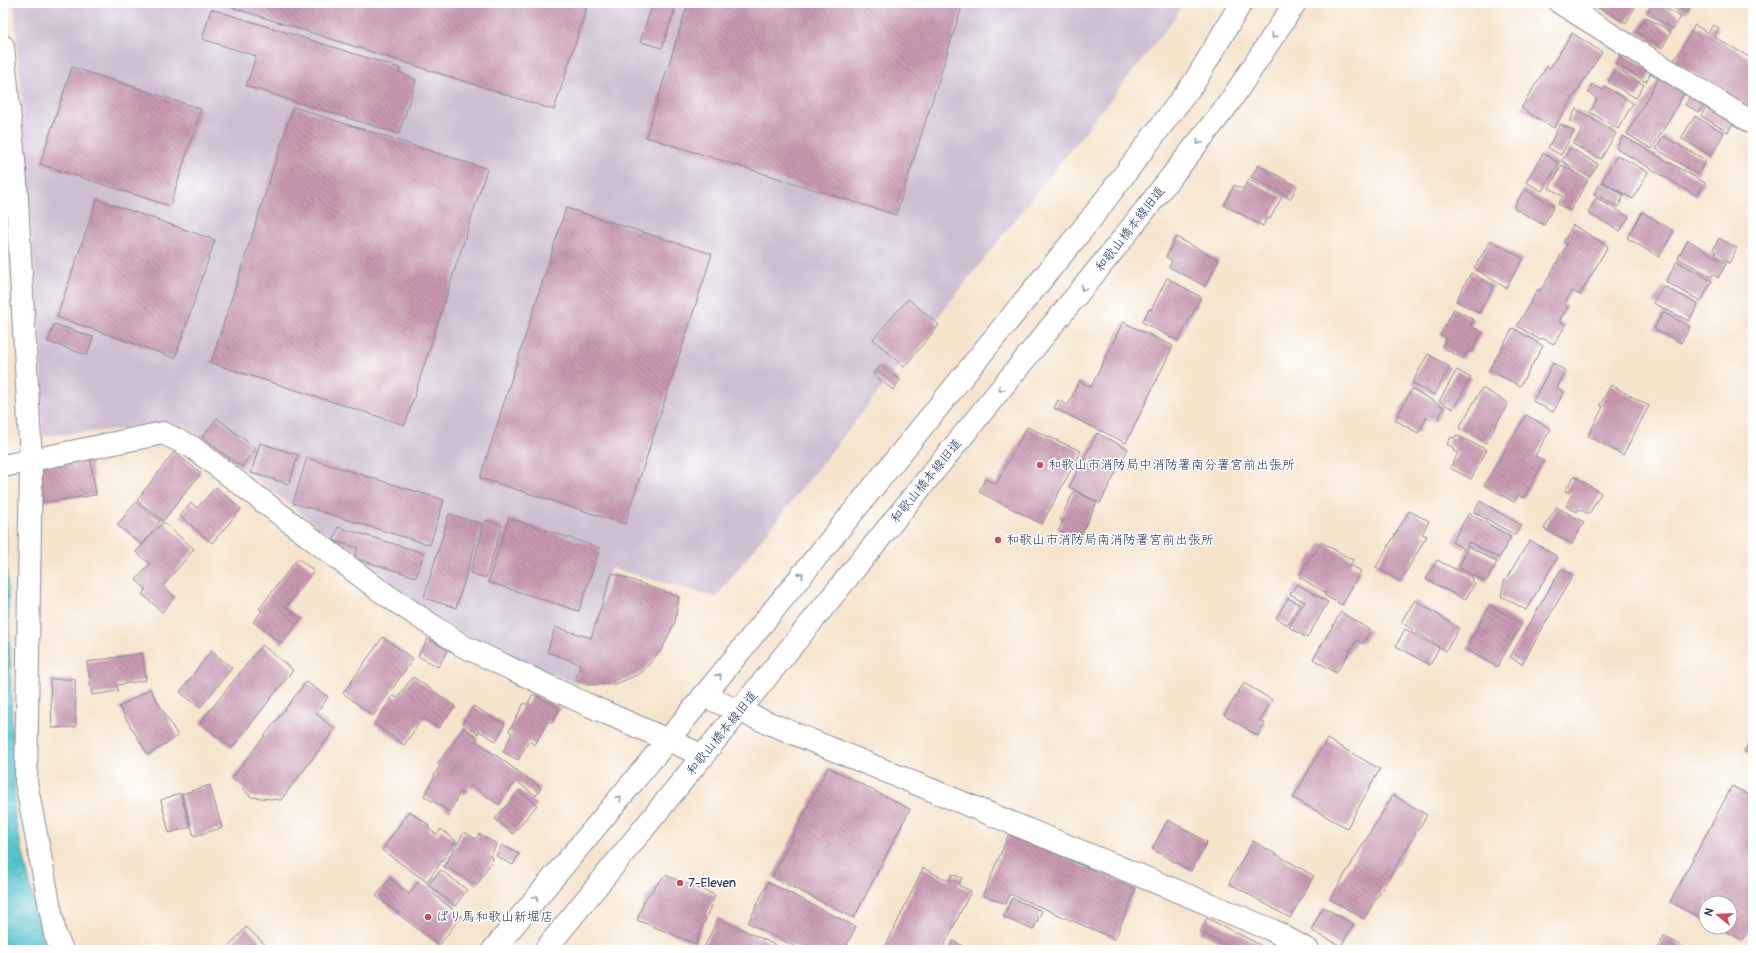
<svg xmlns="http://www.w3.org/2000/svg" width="1756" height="953" font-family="Pangolin,'Klee One',sans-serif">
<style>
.industrial{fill:#cdbed2}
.water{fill:url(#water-ripples);stroke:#387995}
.building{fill:url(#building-back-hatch)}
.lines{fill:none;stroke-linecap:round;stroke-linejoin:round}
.street-casing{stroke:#888a95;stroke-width:24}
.secondary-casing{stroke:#888a95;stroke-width:24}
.street{stroke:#fff;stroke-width:22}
.secondary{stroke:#fff;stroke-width:22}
.oneway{stroke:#8d97ae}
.poi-dot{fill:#d1495b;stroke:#fff;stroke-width:1.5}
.labels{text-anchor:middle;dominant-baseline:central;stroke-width:3;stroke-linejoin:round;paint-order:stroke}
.street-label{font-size:13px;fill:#1b2f5e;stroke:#fff}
.poi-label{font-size:13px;fill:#1b2f5e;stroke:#fff;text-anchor:start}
</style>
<defs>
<pattern id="water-ripples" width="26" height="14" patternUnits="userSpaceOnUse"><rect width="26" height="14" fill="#55c3cc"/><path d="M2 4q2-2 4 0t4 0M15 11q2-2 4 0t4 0" fill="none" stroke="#469fa9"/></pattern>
<pattern id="building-back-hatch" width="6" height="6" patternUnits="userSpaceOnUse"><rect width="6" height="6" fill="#c898b0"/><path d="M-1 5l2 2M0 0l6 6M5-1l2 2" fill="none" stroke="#a27c92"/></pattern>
</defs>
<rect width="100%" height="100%" fill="#fff"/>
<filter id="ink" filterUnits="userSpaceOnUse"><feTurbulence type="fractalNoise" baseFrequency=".025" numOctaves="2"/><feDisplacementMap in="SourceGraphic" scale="8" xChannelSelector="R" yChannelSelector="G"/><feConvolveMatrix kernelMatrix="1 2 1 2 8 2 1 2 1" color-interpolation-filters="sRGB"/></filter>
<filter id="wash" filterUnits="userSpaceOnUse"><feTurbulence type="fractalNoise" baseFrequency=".012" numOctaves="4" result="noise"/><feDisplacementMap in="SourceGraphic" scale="16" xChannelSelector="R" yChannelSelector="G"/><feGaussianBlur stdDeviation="0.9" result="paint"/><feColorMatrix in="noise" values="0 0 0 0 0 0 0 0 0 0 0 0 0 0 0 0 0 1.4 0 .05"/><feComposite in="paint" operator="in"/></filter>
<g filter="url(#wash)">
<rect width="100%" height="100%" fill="#f6e4cc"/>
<path class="industrial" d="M 14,3 L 1183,3 L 1175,18 L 716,597 L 611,568 L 579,684 L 497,653 L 424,611 L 377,571 L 184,424 L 42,436 L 41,352 Z"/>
<path class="water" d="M 3,439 L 15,818 L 43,942 L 47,950 L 3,950 Z"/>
<g id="blocks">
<path class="building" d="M 218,3 L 588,3 L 554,110 Z
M 653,3 L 677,3 L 662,48 L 640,42 Z
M 688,3 L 963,3 L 896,215 L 646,137 Z
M 1598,3 L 1627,3 L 1635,7 L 1626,23 L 1596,6 Z
M 1653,3 L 1657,3 L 1681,17 L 1673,29 L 1647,13 Z
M 1670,3 L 1692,3 L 1687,13 Z
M 211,9 L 400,68 L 399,72 L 416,80 L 399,134 L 246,86 L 256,56 L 202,39 Z
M 1646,17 L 1671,32 L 1662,48 L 1637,32 Z
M 1695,25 L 1708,33 L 1713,25 L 1719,28 L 1714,37 L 1753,59 L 1753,100 L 1749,107 L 1674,61 Z
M 1572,33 L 1602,52 L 1554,128 L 1521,108 L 1547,66 L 1550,68 Z
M 1622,53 L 1652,70 L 1646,82 L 1616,64 Z
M 72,67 L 201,109 L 170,206 L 40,164 Z
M 1616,68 L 1644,85 L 1636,98 L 1608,82 Z
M 1659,77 L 1685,92 L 1652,149 L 1627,134 Z
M 1592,84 L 1603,90 L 1606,87 L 1633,103 L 1618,129 L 1590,112 L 1597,99 L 1588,92 Z
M 1693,90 L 1707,98 L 1700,112 L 1685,105 Z
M 1711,99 L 1738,115 L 1728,132 L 1701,116 Z
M 293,107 L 487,169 L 405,425 L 211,363 Z
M 1576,109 L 1616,133 L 1601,159 L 1573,144 L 1583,129 L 1570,121 Z
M 1695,116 L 1724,133 L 1711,156 L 1681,138 Z
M 1560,124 L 1574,131 L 1561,155 L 1548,148 Z
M 1623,136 L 1705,183 L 1697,196 L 1616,148 Z
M 1663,136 L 1706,160 L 1698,174 L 1656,149 Z
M 1570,148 L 1598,164 L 1590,177 L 1562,161 Z
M 1543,153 L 1559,163 L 1542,191 L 1526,182 Z
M 1617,155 L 1648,172 L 1633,199 L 1602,181 Z
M 1258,165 L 1297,186 L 1290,199 L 1251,177 Z
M 1562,165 L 1588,180 L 1570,211 L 1558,204 L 1563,196 L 1549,188 Z
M 1249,180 L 1282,197 L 1270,219 L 1267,218 L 1263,226 L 1224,205 L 1234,185 L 1243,189 Z
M 1601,182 L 1624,195 L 1618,207 L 1594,194 Z
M 1524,189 L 1554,206 L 1544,225 L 1514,208 Z
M 1596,198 L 1629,217 L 1620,231 L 1588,213 Z
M 97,199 L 215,240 L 175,358 L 57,317 Z
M 566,208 L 712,254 L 625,524 L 480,478 Z
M 1642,212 L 1674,231 L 1659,257 L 1627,238 Z
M 1573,225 L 1608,246 L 1580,295 L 1572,291 L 1564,304 L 1568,307 L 1559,321 L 1566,325 L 1554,344 L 1542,338 L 1540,340 L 1517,326 L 1538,289 L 1540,291 L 1549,277 L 1567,244 L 1563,242 Z
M 1176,237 L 1219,260 L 1205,286 L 1169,267 L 1172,261 L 1166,257 Z
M 1719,238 L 1737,248 L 1729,263 L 1715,255 L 1716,252 L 1713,250 Z
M 1491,240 L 1523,259 L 1506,288 L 1474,268 Z
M 1688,240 L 1726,264 L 1718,278 L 1713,274 L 1711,277 L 1678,258 Z
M 1677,261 L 1712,281 L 1701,301 L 1666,282 Z
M 1471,273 L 1494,286 L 1479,313 L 1456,301 Z
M 1167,278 L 1201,297 L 1178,341 L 1142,322 L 1149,309 L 1151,310 Z
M 1663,286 L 1698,304 L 1689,321 L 1653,303 Z
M 908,299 L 939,325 L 904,367 L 873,339 Z
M 1454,309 L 1474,320 L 1471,326 L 1482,332 L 1471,353 L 1468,351 L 1463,359 L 1442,347 L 1446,338 L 1440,335 Z
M 1663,312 L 1690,327 L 1681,343 L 1654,329 Z
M 1123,322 L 1173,346 L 1126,443 L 1054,408 L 1058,400 L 1068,405 L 1079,381 L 1091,387 Z
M 54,324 L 93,337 L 87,355 L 48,342 Z
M 1513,328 L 1543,346 L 1520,386 L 1489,370 Z
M 1428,354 L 1450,367 L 1434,395 L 1412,383 Z
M 1553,363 L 1566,371 L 1557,388 L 1564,392 L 1553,412 L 1533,401 Z
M 881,365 L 900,380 L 893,390 L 873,374 Z
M 1457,370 L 1471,378 L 1453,409 L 1439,401 Z
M 1611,385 L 1649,406 L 1623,455 L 1588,436 L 1603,407 L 1600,405 Z
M 1482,388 L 1508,403 L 1486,443 L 1459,428 Z
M 1412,389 L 1444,407 L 1437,421 L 1427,417 L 1418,433 L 1395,420 Z
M 1526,415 L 1551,429 L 1535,456 L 1544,461 L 1524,498 L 1519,495 L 1514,502 L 1484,485 Z
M 217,418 L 256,449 L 241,467 L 202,437 Z
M 1027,427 L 1081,451 L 1042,524 L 979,492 L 985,479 L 996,484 Z
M 1097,433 L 1128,449 L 1100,503 L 1069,487 Z
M 1456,435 L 1487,450 L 1471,479 L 1450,468 L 1458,453 L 1453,451 L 1454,448 L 1447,444 L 1451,437 L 1454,438 Z
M 260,443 L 298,455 L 289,484 L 251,473 Z
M 174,452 L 201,473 L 163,521 L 137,500 Z
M 90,455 L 96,495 L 43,502 L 44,462 Z
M 307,458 L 444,500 L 430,545 L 293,503 Z
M 1574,476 L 1601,493 L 1589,514 L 1579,509 L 1577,512 L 1566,506 L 1572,494 L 1565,491 Z
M 216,487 L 241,509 L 212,543 L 180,516 L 191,503 L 197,508 Z
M 1074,491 L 1097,502 L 1078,541 L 1058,531 L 1063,522 L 1060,520 Z
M 1480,501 L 1521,525 L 1515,535 L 1474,512 Z
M 136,502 L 160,521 L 142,545 L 117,525 Z
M 1556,507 L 1584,522 L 1572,544 L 1544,529 Z
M 1409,511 L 1429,521 L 1422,534 L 1427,536 L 1400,582 L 1376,567 Z
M 1469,513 L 1511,537 L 1499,558 L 1469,542 L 1464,549 L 1452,542 Z
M 449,514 L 482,524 L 456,608 L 424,598 Z
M 509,518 L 600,548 L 579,611 L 488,582 Z
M 486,520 L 502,525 L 486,578 L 470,573 Z
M 163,522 L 194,549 L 163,586 L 175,597 L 162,612 L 142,594 L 146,589 L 136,580 L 150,564 L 136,552 Z
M 338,527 L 424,553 L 416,577 L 354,558 L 358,548 L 334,541 Z
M 1530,540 L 1558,557 L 1526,610 L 1501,596 L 1504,582 Z
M 1321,542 L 1353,560 L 1350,565 L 1361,571 L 1342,605 L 1324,595 L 1326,593 L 1299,577 L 1312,554 L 1314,555 Z
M 1468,546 L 1497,562 L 1486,582 L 1459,568 Z
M 298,558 L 314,571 L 286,607 L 301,618 L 282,644 L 253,622 L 262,611 L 259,609 Z
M 1437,560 L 1473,578 L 1472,581 L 1475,583 L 1465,600 L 1426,579 Z
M 1561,569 L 1573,575 L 1522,664 L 1510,657 Z
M 612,573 L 679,597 L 675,622 L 662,649 L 641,673 L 616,684 L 587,685 L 576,680 L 580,664 L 547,652 L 555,627 L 591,638 Z
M 1297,584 L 1328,602 L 1307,638 L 1289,627 L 1305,602 L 1290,594 Z
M 1288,598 L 1300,605 L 1288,625 L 1276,618 Z
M 1415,600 L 1459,628 L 1446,651 L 1401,622 Z
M 1490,605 L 1522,624 L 1497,667 L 1467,650 L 1470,643 L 1469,642 Z
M 1341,612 L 1371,631 L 1362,644 L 1357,640 L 1336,673 L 1313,659 Z
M 1405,629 L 1439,648 L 1430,665 L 1396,646 Z
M 383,637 L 413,659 L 373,716 L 343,693 Z
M 428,639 L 448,650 L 438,667 L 418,656 Z
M 262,645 L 293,670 L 232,748 L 200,723 Z
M 211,651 L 232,668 L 200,708 L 180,692 Z
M 142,653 L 146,680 L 117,685 L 118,691 L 92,695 L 87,662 Z
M 413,677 L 455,706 L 439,728 L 423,718 L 404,745 L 374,724 L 393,696 L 397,698 Z
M 50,679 L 75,679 L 76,727 L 52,728 Z
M 306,682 L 328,697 L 316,714 L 335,729 L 281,800 L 251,797 L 232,778 Z
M 1244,683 L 1272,700 L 1260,721 L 1265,723 L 1258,736 L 1224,715 Z
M 150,689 L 178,736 L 148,755 L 119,707 Z
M 533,694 L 560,708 L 552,723 L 548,721 L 535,745 L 529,741 L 518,760 L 503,752 L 512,733 L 509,731 L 524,703 L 527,705 Z
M 473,706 L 505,724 L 496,741 L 479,731 L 478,734 L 463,723 Z
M 464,727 L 478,738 L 476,741 L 541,788 L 536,796 L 516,781 L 499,805 L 471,785 L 465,795 L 460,792 L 450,812 L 424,796 L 435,776 L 434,775 L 440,766 L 437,764 Z
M 1753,736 L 1753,756 L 1744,751 Z
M 1327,739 L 1380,769 L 1347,828 L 1293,798 Z
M 828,767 L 910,809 L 854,918 L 772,877 Z
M 210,785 L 222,828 L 194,836 L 182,794 Z
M 1732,786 L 1753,797 L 1753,922 L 1743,940 L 1717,927 L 1730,927 L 1730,903 L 1706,903 L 1706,921 L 1670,902 Z
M 519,790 L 537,805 L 513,834 L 495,819 Z
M 180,793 L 190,827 L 169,833 L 161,800 Z
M 1393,795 L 1427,815 L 1364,919 L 1330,899 Z
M 409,811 L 429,825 L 428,828 L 437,835 L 441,829 L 456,841 L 427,882 L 382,850 Z
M 1168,820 L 1207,842 L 1191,871 L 1152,849 Z
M 464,832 L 476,839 L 479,834 L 497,844 L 490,856 L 493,859 L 477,885 L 444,866 Z
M 1009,834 L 1136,889 L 1115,939 L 1010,894 L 1006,904 L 983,895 Z
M 1253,841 L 1314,876 L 1290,918 L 1229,883 Z
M 502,845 L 519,854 L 513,865 L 496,856 Z
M 923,868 L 949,881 L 952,874 L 962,878 L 958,885 L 971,891 L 942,950 L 884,950 Z
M 441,870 L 467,890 L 455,906 L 428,885 Z
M 665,875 L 715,895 L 696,944 L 637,920 L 645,899 Z
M 390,878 L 409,894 L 418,882 L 461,916 L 439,946 L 376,896 Z
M 768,882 L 856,927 L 844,950 L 802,950 L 748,923 Z
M 1012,898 L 1042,911 L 1033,930 L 1003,917 Z
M 1323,907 L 1354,924 L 1341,946 L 1311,930 Z
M 718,918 L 786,950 L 703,950 Z
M 1207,918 L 1270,950 L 1235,950 L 1200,932 Z
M 246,927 L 271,950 L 226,950 Z
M 1664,936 L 1689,950 L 1656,950 Z
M 953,941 L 971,950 L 948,950 Z"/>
</g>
</g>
<g filter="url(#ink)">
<use href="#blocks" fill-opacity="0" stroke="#888a95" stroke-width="1"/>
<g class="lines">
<defs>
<path id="street" d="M 1560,3 L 1753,123
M 3,46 L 16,181 L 31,460 L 26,782 L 55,934 L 62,950
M 3,466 L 163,433 L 192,447 L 379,590 L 463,646 L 586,704 L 704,756
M 703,696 L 1272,930 L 1308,950"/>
<path id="secondary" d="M 493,950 L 668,740 L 1090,220 L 1195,81 L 1241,3
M 545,950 L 1120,242 L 1229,103 L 1295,3"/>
</defs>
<use href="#street" class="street-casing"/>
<use href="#secondary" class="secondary-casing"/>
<use href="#street" class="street"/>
<use href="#secondary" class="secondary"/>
</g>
<defs><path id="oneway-chevron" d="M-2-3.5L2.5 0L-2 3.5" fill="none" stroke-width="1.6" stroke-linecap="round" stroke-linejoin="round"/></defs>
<g class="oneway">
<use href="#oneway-chevron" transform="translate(1274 36) rotate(123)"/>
<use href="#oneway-chevron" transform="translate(1199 142) rotate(128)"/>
<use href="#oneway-chevron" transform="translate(1083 288) rotate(129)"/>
<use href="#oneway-chevron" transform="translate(1001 389) rotate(129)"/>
<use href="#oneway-chevron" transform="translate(801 575) rotate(-51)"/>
<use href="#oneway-chevron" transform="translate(719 676) rotate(-51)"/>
<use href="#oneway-chevron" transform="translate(619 798) rotate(-50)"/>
<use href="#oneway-chevron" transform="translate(536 898) rotate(-50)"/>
</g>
</g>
<g class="poi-dot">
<circle cx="1040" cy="465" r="4"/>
<circle cx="998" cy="540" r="4"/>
<circle cx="680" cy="883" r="4"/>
<circle cx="428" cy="917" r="4"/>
</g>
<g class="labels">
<g class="street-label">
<text transform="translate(1130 229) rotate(-52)">和歌山橋本線旧道</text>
<text transform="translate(926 481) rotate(-51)">和歌山橋本線旧道</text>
<text transform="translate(722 733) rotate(-51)">和歌山橋本線旧道</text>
</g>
<g class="poi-label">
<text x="1048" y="465">和歌山市消防局中消防署南分署宮前出張所</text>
<text x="1006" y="540">和歌山市消防局南消防署宮前出張所</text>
<text x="688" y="883">7-Eleven</text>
<text x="436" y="917">ばり馬和歌山新堀店</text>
</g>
</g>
<rect width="1756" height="953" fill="none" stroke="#fff" stroke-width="16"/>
<g transform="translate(1718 915) rotate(288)"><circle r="19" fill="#ffffff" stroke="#a4acbf"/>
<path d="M0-3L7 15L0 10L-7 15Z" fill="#d1495b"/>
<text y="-6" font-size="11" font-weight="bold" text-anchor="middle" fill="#1b2f5e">N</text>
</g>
</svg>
